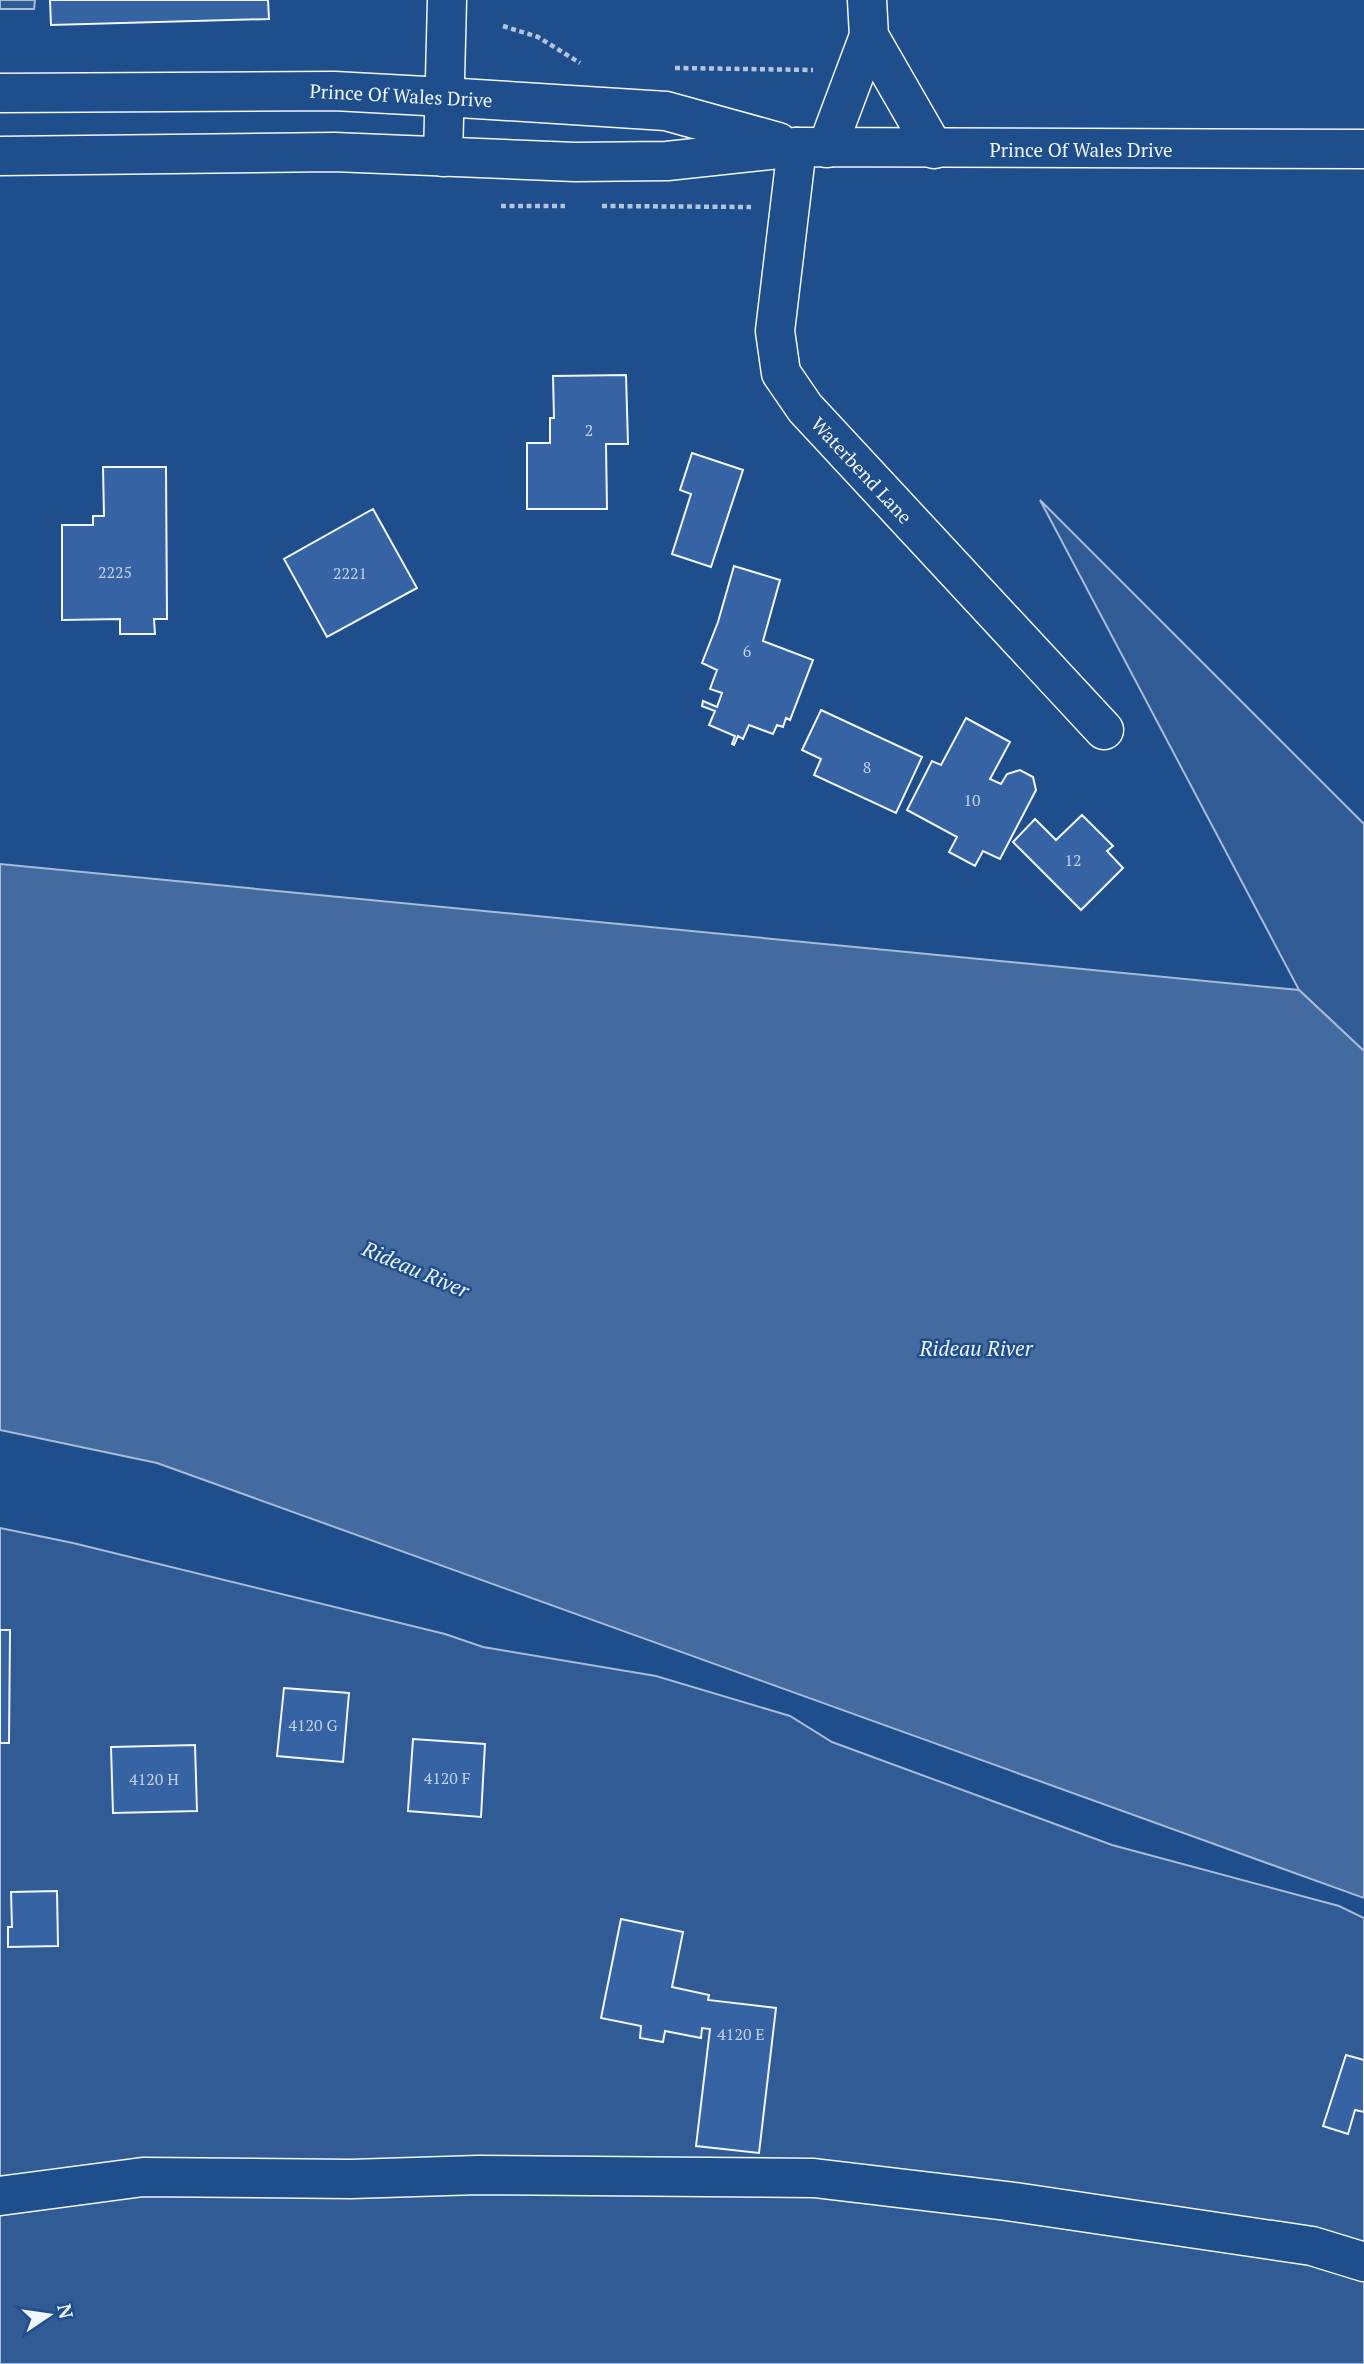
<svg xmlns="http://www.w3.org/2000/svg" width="1364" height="2364" font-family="'PT Serif',serif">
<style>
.built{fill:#305b95;stroke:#a8bbd7;stroke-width:2}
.water{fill:#446ba0;stroke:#a8bbd7;stroke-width:2}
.building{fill:#3563a3;stroke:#f2f6ff;stroke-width:2}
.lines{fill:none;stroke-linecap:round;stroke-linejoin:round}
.minor-casing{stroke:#f2f6ff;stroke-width:41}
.major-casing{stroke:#f2f6ff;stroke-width:41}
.path{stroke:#b3c4dc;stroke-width:4.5;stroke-dasharray:5 3.5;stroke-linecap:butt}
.minor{stroke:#1f4e8c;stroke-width:38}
.major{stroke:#1f4e8c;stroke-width:38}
.labels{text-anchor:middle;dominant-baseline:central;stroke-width:5;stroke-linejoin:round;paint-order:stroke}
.number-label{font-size:16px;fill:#c3d1e8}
.street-label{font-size:19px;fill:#f2f6ff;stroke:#1f4e8c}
.water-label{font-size:21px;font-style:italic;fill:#f2f6ff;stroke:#1f4e8c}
</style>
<rect width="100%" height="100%" fill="#1f4e8c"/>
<path class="built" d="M 0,0 L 35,0 L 34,9 L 0,9 Z
M 1040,500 L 1364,824 L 1364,1051 L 1299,990 Z
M 0,1528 L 73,1543 L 445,1634 L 483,1647 L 656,1676 L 790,1716 L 832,1742 L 1112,1845 L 1339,1906 L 1364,1918 L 1364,2364 L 0,2364 Z"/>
<path class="water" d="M 0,864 L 1299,990 L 1364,1051 L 1364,1898 L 157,1463 L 0,1430 Z"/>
<path class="building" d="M 50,0 L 268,0 L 269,19 L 51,25 Z
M 626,375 L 628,444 L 606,444 L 607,509 L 527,509 L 527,443 L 550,443 L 550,418 L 554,418 L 553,376 Z
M 692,453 L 743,470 L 711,567 L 672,554 L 691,494 L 680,490 Z
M 103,467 L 166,467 L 167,619 L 154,619 L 155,634 L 120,634 L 120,619 L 62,620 L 62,525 L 93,525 L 93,516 L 104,516 Z
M 373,509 L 417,588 L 327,637 L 284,559 Z
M 734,566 L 780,580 L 763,641 L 813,660 L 790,720 L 786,718 L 783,727 L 777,725 L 773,734 L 749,725 L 743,739 L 738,736 L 734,745 L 732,744 L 735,736 L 709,725 L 715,711 L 702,706 L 703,701 L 717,707 L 722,693 L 710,689 L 717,670 L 702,663 L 718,622 Z
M 821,710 L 922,757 L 896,813 L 814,775 L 821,759 L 802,750 Z
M 966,718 L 1010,742 L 990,779 L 1001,784 L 1007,774 L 1020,770 L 1033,777 L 1036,790 L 1000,859 L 983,851 L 975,866 L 949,852 L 957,837 L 907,810 L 932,761 L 941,765 Z
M 1082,815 L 1113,846 L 1107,851 L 1123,868 L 1081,910 L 1013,842 L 1035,819 L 1056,840 Z
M 0,1630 L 10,1630 L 9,1743 L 0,1743 Z
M 284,1688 L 349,1693 L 343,1762 L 277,1756 Z
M 413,1739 L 485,1744 L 481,1817 L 408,1811 Z
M 195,1745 L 197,1811 L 113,1813 L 111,1747 Z
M 57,1891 L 58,1946 L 8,1947 L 8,1927 L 12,1927 L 11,1892 Z
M 621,1919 L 683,1932 L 672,1987 L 709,1995 L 708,2000 L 776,2008 L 759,2153 L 696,2146 L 710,2029 L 702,2028 L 701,2038 L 665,2031 L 663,2042 L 640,2038 L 641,2026 L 601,2018 Z
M 1346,2055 L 1364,2060 L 1364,2112 L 1355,2110 L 1348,2134 L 1323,2126 Z"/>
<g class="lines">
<defs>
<path id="minor" d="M 869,36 L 934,149
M 797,147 L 775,331 L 781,373 L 805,408 L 1104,730
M 827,148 L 869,36 L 867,0
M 443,157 L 447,0
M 0,2196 L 143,2177 L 351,2179 L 478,2175 L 814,2178 L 1007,2201 L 1312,2246 L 1364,2262"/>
<path id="major" d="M 0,93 L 334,91 L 444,97 L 666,111 L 778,142
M 0,156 L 334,152 L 575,162 L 667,161 L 797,147 L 1364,149"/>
</defs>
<use href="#minor" class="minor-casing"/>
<use href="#major" class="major-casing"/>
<path class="path" d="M 503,26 L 538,37 L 580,63
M 675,68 L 813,70
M 501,206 L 565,206
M 602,206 L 751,207"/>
<use href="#minor" class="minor"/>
<use href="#major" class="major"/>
</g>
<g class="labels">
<g class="number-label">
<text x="589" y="430">2</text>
<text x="115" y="572">2225</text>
<text x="350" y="573">2221</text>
<text x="747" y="651">6</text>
<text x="867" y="767">8</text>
<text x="972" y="800">10</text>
<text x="1073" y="860">12</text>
<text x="313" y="1725">4120 G</text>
<text x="447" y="1778">4120 F</text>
<text x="154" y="1779">4120 H</text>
<text x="741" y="2034">4120 E</text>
</g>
<g class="street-label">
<text transform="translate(401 95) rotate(3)">Prince Of Wales Drive</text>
<text x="1081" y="149">Prince Of Wales Drive</text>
<text transform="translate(862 470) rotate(47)">Waterbend Lane</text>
</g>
<g class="water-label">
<text transform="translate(416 1269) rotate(23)">Rideau River</text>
<text x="976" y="1348">Rideau River</text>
</g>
</g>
<g transform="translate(49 2315) rotate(77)" stroke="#1f4e8c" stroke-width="5" paint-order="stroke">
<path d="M0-5L12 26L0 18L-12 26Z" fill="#f2f6ff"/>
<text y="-10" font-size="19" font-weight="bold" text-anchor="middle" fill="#f2f6ff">N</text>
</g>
</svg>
